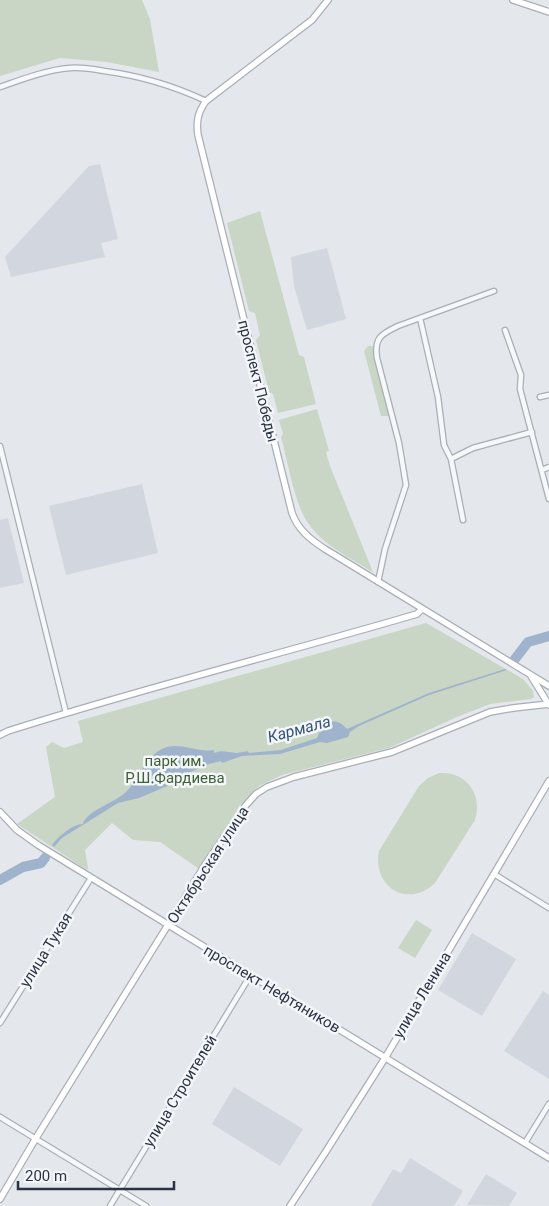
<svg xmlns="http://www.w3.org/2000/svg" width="549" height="1206" font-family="Roboto,sans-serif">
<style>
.built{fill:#d2d6de}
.green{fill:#c9d6c5}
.water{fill:#9fb4cc}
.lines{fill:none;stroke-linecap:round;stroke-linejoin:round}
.river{stroke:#9fb4cc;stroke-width:10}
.street-casing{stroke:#a9aeb7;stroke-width:7}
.secondary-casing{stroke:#a9aeb7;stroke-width:8}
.street{stroke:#f7f8fa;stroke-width:4.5}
.secondary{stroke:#fff;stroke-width:5.5}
.labels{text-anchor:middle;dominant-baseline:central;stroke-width:5;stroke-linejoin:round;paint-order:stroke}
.street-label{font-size:15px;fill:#2b3445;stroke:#f4f6f9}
.park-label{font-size:15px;fill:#3f6138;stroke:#f4f6f9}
.water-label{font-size:16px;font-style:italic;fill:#34527a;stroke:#f4f6f9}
</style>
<rect width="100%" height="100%" fill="#e4e7ec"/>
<path class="built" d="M 100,164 L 118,239 L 101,243 L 105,257 L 11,277 L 5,257 L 89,166 Z
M 327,248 L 346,319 L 307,330 L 294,286 L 291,257 Z
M 142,484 L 158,553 L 66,575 L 49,506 Z
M 8,518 L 24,583 L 0,588 L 0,520 Z
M 472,933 L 516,959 L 482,1016 L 438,990 Z
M 543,991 L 549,995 L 549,1079 L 504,1051 Z
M 234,1087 L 303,1129 L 280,1166 L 212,1124 Z
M 410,1158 L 463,1191 L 454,1206 L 371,1206 L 393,1169 L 401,1173 Z
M 486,1174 L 517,1193 L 509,1206 L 467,1205 Z"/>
<path class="green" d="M 0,0 L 142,0 L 150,19 L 159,72 L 107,62 L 60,58 L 0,76 Z
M 260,211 L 299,355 L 304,357 L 316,404 L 278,413 L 273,394 L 269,392 L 256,340 L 260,335 L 255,313 L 249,311 L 227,223 Z
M 368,346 L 372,346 L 374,348 L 390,415 L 389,416 L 381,416 L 364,351 Z
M 317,409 L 329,451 L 326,452 L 330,466 L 373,572 C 350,558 323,545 308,523 C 294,503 288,462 281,437 L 283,434 L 279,420 Z
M 426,623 L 523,679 L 533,691 L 534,697 L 531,699 L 490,704 L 457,717 L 389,748 L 282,775 L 259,786 L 240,805 L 202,871 L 160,842 L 133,840 L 112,823 L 85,850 L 88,868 L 87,870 L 17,824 L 55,797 L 46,747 L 52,742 L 64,748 L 83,742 L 78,721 Z
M 439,773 C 466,771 483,794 475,820 L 435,883 C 408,909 372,887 379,851 L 419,786 L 428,778 Z
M 416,920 L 432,930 L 415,958 L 398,948 Z"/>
<path class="water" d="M 505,669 L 507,670 L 429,695 L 359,726 L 350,732 L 348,737 L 327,743 L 320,742 L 280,754 L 242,756 L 222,763 L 221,761 L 209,764 L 181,776 L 178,785 L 172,784 L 139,798 L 118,803 L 62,838 L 54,847 L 52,845 C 58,837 72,824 83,824 C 86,811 116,802 126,792 C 140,778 146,753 167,747 C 184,743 198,753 214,750 L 214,753 L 221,751 L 237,753 L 248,751 L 249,753 L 281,750 L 317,738 L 323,724 C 334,720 339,720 347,729 L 429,693 Z"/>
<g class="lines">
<path class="river" d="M 515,659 L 528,642 L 549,636
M 0,880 L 23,867 L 41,863 L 45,858"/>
<defs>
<path id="street" d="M 0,87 C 23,79 46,70 70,68 C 81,67 93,69 104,71 C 142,76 172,85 206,101
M 420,318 L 438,397 L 444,445 L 451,459 L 463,520
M 505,330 L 521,375 L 520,389 L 549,499
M 540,397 L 549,395
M 0,446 L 66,713
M 451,459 L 473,448 L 532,432
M 542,470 L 549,467
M 378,582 L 385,549 L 406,485 L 399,443 L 377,358 C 374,338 381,334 398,326 L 494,291
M 494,874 L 549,908
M 0,1023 L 91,878
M 0,1117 L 146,1206
M 525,1143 L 549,1104
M 110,1206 L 250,976"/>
<path id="secondary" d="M 328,0 L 312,20 L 206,101 C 198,112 196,121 198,135 L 292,513 C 298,530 311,540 325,549 L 549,686
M 513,0 L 549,12
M 531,676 L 549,705
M 0,735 L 8,731 C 143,688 281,654 417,614 L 422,609
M 0,812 L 17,830 L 38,845 L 549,1158
M 0,1199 L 36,1138 L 205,865 L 246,805 L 256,794 L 267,787 L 294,777 L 392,752 L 490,712 L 513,708 L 549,704
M 290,1206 L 325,1153 L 385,1058 L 549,781"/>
</defs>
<use href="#street" class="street-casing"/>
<use href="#secondary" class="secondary-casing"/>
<use href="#street" class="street"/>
<use href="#secondary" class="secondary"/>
</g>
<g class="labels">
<g class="street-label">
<text transform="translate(258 381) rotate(76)">проспект Победы</text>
<text transform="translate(208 865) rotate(-57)">Октябрьская улица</text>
<text transform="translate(46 950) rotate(-58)">улица Тукая</text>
<text transform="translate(272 989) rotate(31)">проспект Нефтяников</text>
<text transform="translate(422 995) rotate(-59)">улица Ленина</text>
<text transform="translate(180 1091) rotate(-59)">улица Строителей</text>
</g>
<g class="park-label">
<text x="175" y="761">парк им.<tspan x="175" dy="17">Р.Ш.Фардиева</tspan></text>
</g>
<g class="water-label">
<text transform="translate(299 729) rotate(-15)">Кармала</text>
</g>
</g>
<path d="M18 1181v8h156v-8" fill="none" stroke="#2b3445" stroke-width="2.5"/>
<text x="25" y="1181" font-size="15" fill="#2b3445" stroke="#f4f6f9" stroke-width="4" paint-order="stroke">200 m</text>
</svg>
